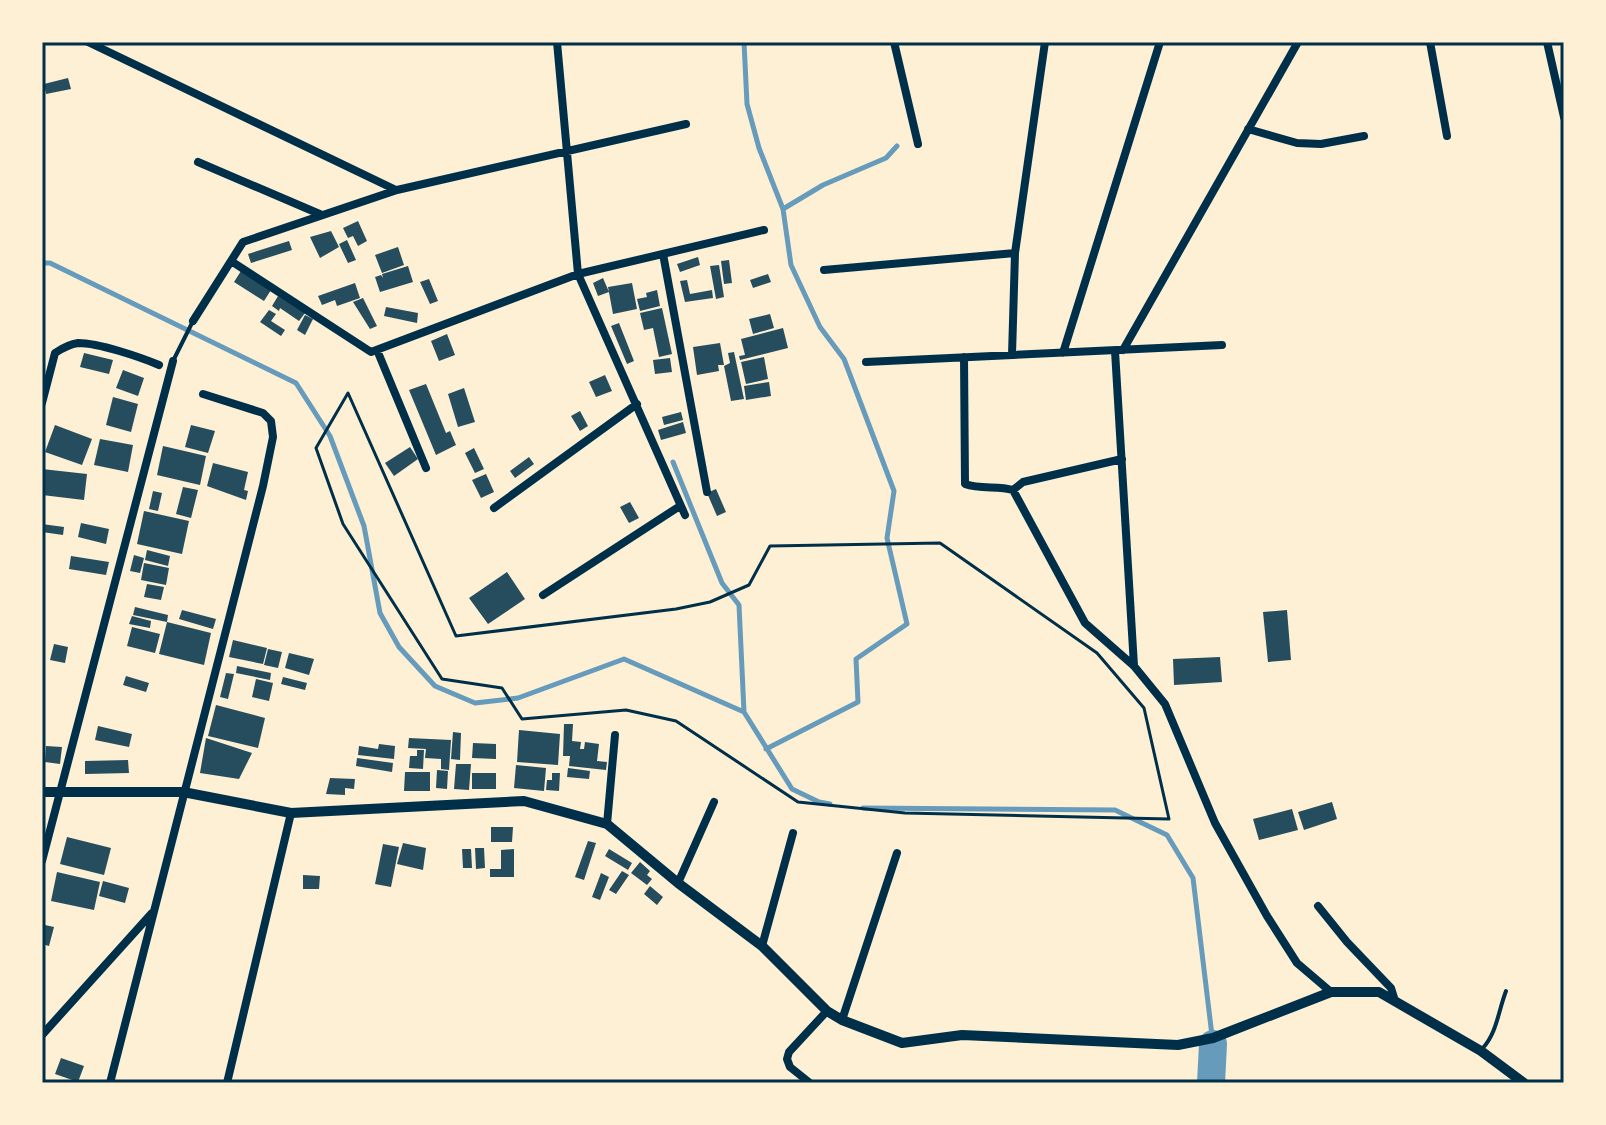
<svg xmlns="http://www.w3.org/2000/svg" width="1606" height="1125" font-family="'PT Sans Narrow',sans-serif">
<style>
.lines{fill:none;stroke-linecap:round;stroke-linejoin:round}
.stream{stroke:#669bbc;stroke-width:5}
.river{stroke:#669bbc;stroke-width:28}
.building{fill:#264d5e}
.path{stroke:#003049;stroke-width:3}
.service{stroke:#003049;stroke-width:4}
.minor{stroke:#003049;stroke-width:8}
.tertiary{stroke:#003049;stroke-width:10}
.neatline{fill:none;stroke:#003049;stroke-width:3}
</style>
<rect width="100%" height="100%" fill="#fdf0d5"/>
<g class="lines">
<path class="stream" d="M 744,42 L 747,104 L 759,148 L 783,209 L 791,265 L 820,327 L 844,359 L 894,491 L 887,538 L 907,624 L 856,659 L 858,702 L 766,749
M 783,209 L 823,185 L 886,158 L 897,146
M 42,263 L 50,263 L 296,383 L 330,436 L 364,526 L 380,613 L 399,647 L 435,686 L 475,703 L 518,698 L 624,659 L 744,712 L 792,789 L 819,802 L 830,804
M 673,462 L 722,583 L 739,605 L 744,712
M 863,808 L 1115,810 L 1167,835 L 1193,878 L 1213,1044"/>
<path class="river" d="M 1211,1083 L 1213,1044"/>
</g>
<path class="building" d="M 68,78 L 71,89 L 46,94 L 44,84 Z
M 358,221 L 367,241 L 358,246 L 353,236 L 348,238 L 343,228 Z
M 331,231 L 339,247 L 320,258 L 310,237 Z
M 347,240 L 356,260 L 348,263 L 339,244 Z
M 289,241 L 292,250 L 251,263 L 248,254 Z
M 398,247 L 404,265 L 382,273 L 375,255 Z
M 698,257 L 700,265 L 680,272 L 677,264 Z
M 729,260 L 732,283 L 724,284 L 721,261 Z
M 719,265 L 724,297 L 716,299 L 710,266 Z
M 408,266 L 413,282 L 380,292 L 375,277 L 381,275 L 383,278 L 382,274 Z
M 241,271 L 271,290 L 264,301 L 234,282 Z
M 768,274 L 771,282 L 753,288 L 750,280 Z
M 603,278 L 609,292 L 598,296 L 593,283 Z
M 429,279 L 438,301 L 430,304 L 420,282 Z
M 687,280 L 690,294 L 712,290 L 713,298 L 685,302 L 680,281 Z
M 355,283 L 360,298 L 337,306 L 335,300 L 322,305 L 318,296 Z
M 632,283 L 637,309 L 613,314 L 608,287 Z
M 657,290 L 660,306 L 640,311 L 637,299 L 647,297 L 646,293 Z
M 278,296 L 305,313 L 299,321 L 280,308 L 279,311 L 272,306 Z
M 363,298 L 377,326 L 370,329 L 353,302 Z
M 386,307 L 418,313 L 417,323 L 384,316 Z
M 662,308 L 672,354 L 659,357 L 653,328 L 644,330 L 640,313 Z
M 269,310 L 276,314 L 271,321 L 285,330 L 281,336 L 260,322 Z
M 770,314 L 774,328 L 753,334 L 749,319 Z
M 305,315 L 313,319 L 305,335 L 297,330 Z
M 619,323 L 634,361 L 627,364 L 611,326 Z
M 783,328 L 788,348 L 740,360 L 739,356 L 745,355 L 741,339 Z
M 447,334 L 455,355 L 439,361 L 431,341 Z
M 720,343 L 724,365 L 718,365 L 719,371 L 697,375 L 693,347 Z
M 734,352 L 744,399 L 731,401 L 724,366 L 730,363 L 728,353 Z
M 84,353 L 113,360 L 109,374 L 80,367 Z
M 764,357 L 768,379 L 746,384 L 741,362 Z
M 670,358 L 672,372 L 655,374 L 653,360 Z
M 123,370 L 144,378 L 138,396 L 116,388 Z
M 605,375 L 612,391 L 596,397 L 589,382 Z
M 769,382 L 771,396 L 746,400 L 744,386 Z
M 426,384 L 446,433 L 450,431 L 456,445 L 436,455 L 409,390 Z
M 464,388 L 475,422 L 458,427 L 448,394 Z
M 113,397 L 138,404 L 131,432 L 106,425 Z
M 580,411 L 588,426 L 580,431 L 571,416 Z
M 681,412 L 683,420 L 664,425 L 662,417 Z
M 683,422 L 686,433 L 661,440 L 658,430 Z
M 55,425 L 92,439 L 82,465 L 45,452 Z
M 191,425 L 215,431 L 208,453 L 185,447 Z
M 100,439 L 133,445 L 128,472 L 94,465 Z
M 163,446 L 206,456 L 200,485 L 157,475 Z
M 410,447 L 418,459 L 394,476 L 385,463 Z
M 474,448 L 484,469 L 475,473 L 465,453 Z
M 529,457 L 534,464 L 515,478 L 510,471 Z
M 213,463 L 248,472 L 244,490 L 248,491 L 246,500 L 207,486 Z
M 42,469 L 87,474 L 84,500 L 42,495 Z
M 486,474 L 494,492 L 481,498 L 472,480 Z
M 183,487 L 198,490 L 191,518 L 176,514 Z
M 716,489 L 726,512 L 717,516 L 707,493 Z
M 153,491 L 162,493 L 158,511 L 149,509 Z
M 630,502 L 639,518 L 629,523 L 620,507 Z
M 144,511 L 189,521 L 182,554 L 137,544 Z
M 81,523 L 109,529 L 106,544 L 78,537 Z
M 42,524 L 64,527 L 63,535 L 42,532 Z
M 147,550 L 170,556 L 168,566 L 145,560 Z
M 134,555 L 144,558 L 140,573 L 130,571 Z
M 71,556 L 109,562 L 106,575 L 69,569 Z
M 144,563 L 169,568 L 166,585 L 141,580 Z
M 507,572 L 525,599 L 488,624 L 469,598 Z
M 147,584 L 164,587 L 161,600 L 144,597 Z
M 135,607 L 168,615 L 167,622 L 133,615 Z
M 182,610 L 216,619 L 213,629 L 179,619 Z
M 1287,610 L 1291,660 L 1268,662 L 1263,612 Z
M 132,616 L 151,621 L 150,628 L 129,624 Z
M 167,622 L 211,633 L 204,665 L 159,654 Z
M 132,627 L 160,634 L 155,653 L 127,646 Z
M 233,640 L 267,648 L 263,664 L 229,657 Z
M 54,644 L 68,647 L 65,663 L 50,660 Z
M 268,649 L 282,652 L 278,668 L 264,665 Z
M 289,653 L 314,659 L 309,675 L 285,668 Z
M 1220,657 L 1222,682 L 1174,685 L 1173,659 Z
M 237,666 L 271,673 L 270,680 L 236,673 Z
M 226,673 L 234,674 L 228,699 L 220,697 Z
M 126,676 L 149,683 L 146,692 L 123,685 Z
M 283,677 L 307,683 L 305,690 L 281,684 Z
M 256,679 L 273,683 L 269,701 L 252,697 Z
M 216,705 L 265,718 L 258,748 L 208,736 Z
M 564,724 L 573,724 L 572,741 L 581,742 L 580,749 L 584,749 L 585,742 L 599,744 L 597,761 L 607,762 L 606,770 L 569,766 L 570,756 L 563,756 Z
M 98,726 L 132,734 L 129,747 L 95,740 Z
M 519,730 L 560,734 L 558,765 L 517,762 Z
M 453,732 L 461,733 L 460,760 L 451,759 Z
M 206,738 L 252,753 L 239,779 L 200,773 Z
M 409,738 L 451,740 L 449,770 L 441,769 L 441,759 L 425,758 L 426,749 L 408,748 Z
M 473,743 L 496,744 L 496,759 L 472,758 Z
M 379,744 L 395,746 L 394,759 L 358,755 L 359,746 L 378,749 Z
M 46,746 L 62,747 L 60,764 L 45,762 Z
M 417,750 L 424,750 L 423,769 L 409,768 L 410,756 L 417,756 Z
M 357,758 L 393,763 L 392,772 L 356,766 Z
M 128,760 L 129,773 L 85,774 L 85,761 Z
M 456,764 L 471,764 L 469,790 L 454,789 Z
M 516,765 L 546,768 L 544,791 L 514,788 Z
M 568,768 L 590,771 L 589,779 L 567,777 Z
M 437,770 L 448,771 L 447,789 L 436,788 Z
M 405,772 L 430,772 L 430,791 L 404,791 Z
M 472,773 L 496,773 L 496,789 L 472,789 Z
M 552,773 L 560,773 L 559,791 L 546,790 L 547,780 L 552,780 Z
M 330,778 L 355,779 L 354,789 L 345,788 L 345,795 L 326,794 Z
M 1332,802 L 1337,819 L 1304,830 L 1298,812 Z
M 1292,809 L 1298,830 L 1259,840 L 1253,819 Z
M 491,827 L 513,827 L 512,842 L 491,842 Z
M 67,837 L 111,848 L 104,875 L 60,864 Z
M 588,841 L 596,843 L 584,880 L 575,877 Z
M 403,843 L 426,848 L 423,870 L 397,864 Z
M 383,844 L 399,847 L 391,887 L 375,884 Z
M 475,848 L 484,848 L 485,868 L 476,869 Z
M 462,849 L 471,849 L 472,868 L 463,868 Z
M 514,849 L 514,877 L 490,877 L 490,869 L 501,869 L 501,850 Z
M 609,849 L 632,863 L 628,870 L 605,856 Z
M 640,862 L 650,871 L 647,875 L 652,879 L 647,885 L 631,873 Z
M 622,871 L 629,875 L 616,894 L 609,890 Z
M 57,872 L 100,882 L 94,910 L 51,901 Z
M 601,873 L 609,877 L 600,900 L 592,897 Z
M 303,875 L 320,876 L 319,889 L 303,889 Z
M 103,881 L 129,888 L 125,903 L 99,896 Z
M 650,886 L 663,897 L 657,905 L 644,894 Z
M 45,925 L 54,927 L 49,946 L 42,944 Z
M 61,1058 L 84,1066 L 78,1082 L 55,1074 Z"/>
<g class="lines">
<path class="path" d="M 348,393 L 456,636 L 676,609 L 710,602 L 749,585 L 770,546 L 940,543 L 1097,653 L 1144,708 L 1169,819 L 905,813 L 798,802 L 676,721 L 626,710 L 522,719 L 502,688 L 442,679 L 343,524 L 316,448 Z"/>
<path class="service" d="M 173,361 L 193,321
M 1482,1049 C 1497,1033 1498,1012 1506,991"/>
<path class="minor" d="M 88,42 L 396,190
M 557,42 L 578,274 L 685,515
M 894,42 L 918,144
M 1430,42 L 1447,136
M 1547,42 L 1564,117
M 1248,129 L 1297,143 L 1321,144 L 1364,136
M 198,162 L 322,215
M 663,254 L 707,492
M 231,261 L 371,352 L 578,274 L 764,230
M 824,270 L 1015,253
M 193,321 L 243,242 L 397,190 L 686,124
M 377,350 L 426,468
M 1123,350 L 1298,42
M 1115,351 L 1134,666
M 1063,353 L 1160,42
M 1012,355 L 1015,253 L 1045,42
M 964,357 L 965,484 C 981,490 998,485 1013,490 L 1085,623 L 1134,666 L 1165,704 L 1215,823 L 1267,916 L 1297,963 L 1331,992
M 866,362 L 1222,345
M 42,403 L 55,353 C 61,349 70,344 78,343 C 99,343 140,357 159,365
M 1013,490 L 1023,482 L 1122,459
M 494,508 L 637,404
M 543,595 L 680,506
M 607,824 L 615,735
M 42,861 L 173,361
M 678,883 L 714,802
M 1318,906 L 1347,942 L 1391,988 L 1395,1001
M 762,946 L 793,833
M 842,1020 L 897,853
M 42,1035 L 152,913
M 110,1083 L 263,486 L 273,437 L 271,421 L 263,413 L 203,394
M 227,1083 L 291,813
M 810,1083 L 790,1067 L 787,1059 L 789,1052 L 827,1011"/>
<path class="tertiary" d="M 42,792 L 183,792 L 291,813 L 524,801 L 607,824 L 678,883 L 762,946 L 827,1011 L 842,1020 L 902,1043 L 962,1035 L 1178,1045 L 1213,1038 L 1331,992 L 1379,992 L 1481,1051 L 1524,1083"/>
</g>
<rect width="1606" height="1125" fill="none" stroke="#fdf0d5" stroke-width="88"/>
<rect x="44" y="44" width="1518" height="1037" class="neatline"/>
</svg>
